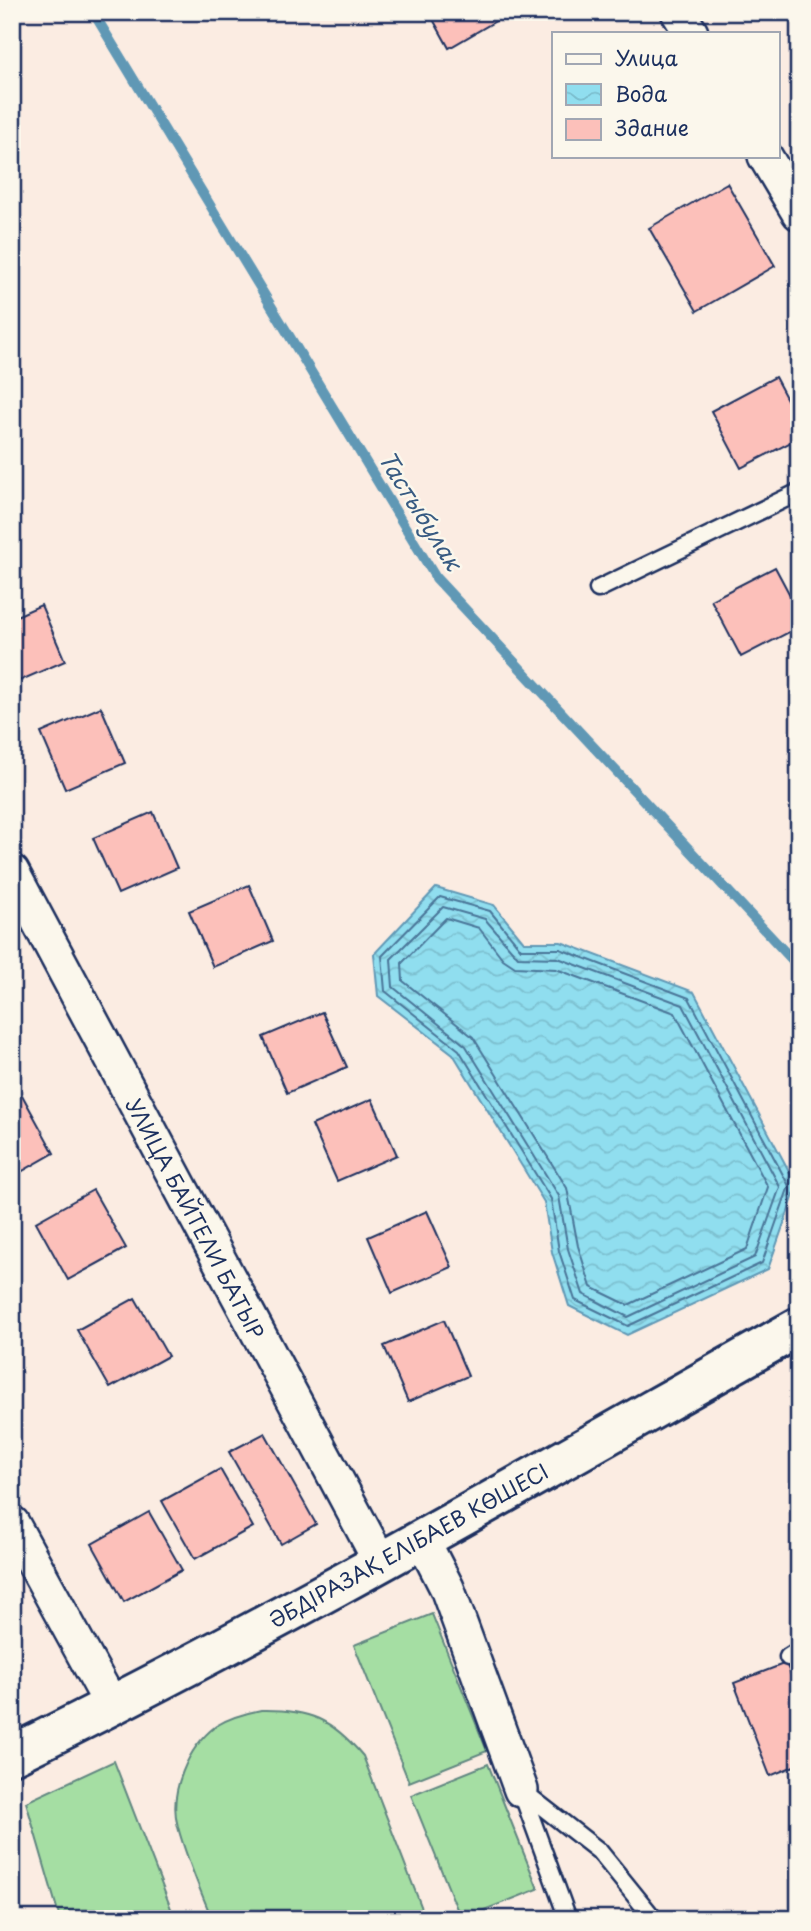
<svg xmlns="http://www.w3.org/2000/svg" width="811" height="1931" font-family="'Playpen Sans',sans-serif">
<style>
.pitch{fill:#a5dea3;stroke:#608680;stroke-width:2}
.water{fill:url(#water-waves);stroke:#6198b5;stroke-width:2}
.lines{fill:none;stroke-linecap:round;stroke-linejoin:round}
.shore{stroke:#4a7598;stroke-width:2}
.stream{stroke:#6198b5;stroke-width:10}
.building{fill:#fcc0ba;stroke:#1b2f5e;stroke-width:2}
.service-casing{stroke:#1b2f5e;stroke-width:21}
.minor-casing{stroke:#1b2f5e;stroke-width:38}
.tertiary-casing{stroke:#1b2f5e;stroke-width:44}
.service{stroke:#fbf7ec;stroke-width:16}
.minor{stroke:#fbf7ec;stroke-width:33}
.tertiary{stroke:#fbf7ec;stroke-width:38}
.labels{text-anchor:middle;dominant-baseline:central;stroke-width:5;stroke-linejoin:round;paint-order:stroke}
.street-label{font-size:21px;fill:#1b2f5e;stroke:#fbf7ec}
.water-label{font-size:23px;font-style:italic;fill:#385b82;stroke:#fbf7ec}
</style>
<defs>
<pattern id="water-waves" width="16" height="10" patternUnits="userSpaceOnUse" patternTransform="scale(1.75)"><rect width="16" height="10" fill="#90deef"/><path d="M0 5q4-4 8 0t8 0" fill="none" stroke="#7cbfcf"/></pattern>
</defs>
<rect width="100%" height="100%" fill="#fbece2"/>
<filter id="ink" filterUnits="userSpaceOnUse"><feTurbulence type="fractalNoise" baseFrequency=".0143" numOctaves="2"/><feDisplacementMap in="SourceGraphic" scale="14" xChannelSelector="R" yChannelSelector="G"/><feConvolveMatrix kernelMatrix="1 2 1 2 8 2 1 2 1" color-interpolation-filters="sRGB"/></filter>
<g filter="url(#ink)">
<path class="pitch" d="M 432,1614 L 487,1751 L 409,1782 L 354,1645 Z
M 261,1710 C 309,1709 332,1719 363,1756 L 426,1919 L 212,1919 C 200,1889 186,1858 178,1827 C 168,1793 188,1747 216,1726 C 230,1717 246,1713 261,1710 Z
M 114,1761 L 175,1919 L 60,1919 L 26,1802 Z
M 488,1764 L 538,1889 L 461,1919 L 411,1795 Z"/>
<path class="water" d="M 436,888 L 494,905 L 524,942 L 561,942 L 694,992 L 797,1186 L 768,1269 L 627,1335 L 569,1306 L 552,1252 L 544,1202 L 453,1054 L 378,996 L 374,954 Z"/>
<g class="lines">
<path class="shore" d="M 440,897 L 490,911 L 521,949 L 560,949 L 689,998 L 789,1186 L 762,1263 L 628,1326 L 575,1300 L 559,1251 L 551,1199 L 459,1050 L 385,991 L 382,956 Z
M 443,907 L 485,919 L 518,957 L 558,958 L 683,1005 L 780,1187 L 755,1257 L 628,1317 L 583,1294 L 568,1249 L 559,1196 L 466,1046 L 393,987 L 391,959 Z
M 446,918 L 479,928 L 503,959 L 515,967 L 556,969 L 675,1013 L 768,1187 L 747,1249 L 628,1305 L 591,1287 L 578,1246 L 567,1188 L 473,1037 L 403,981 L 402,963 Z"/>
<path class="stream" d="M 93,12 L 436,578 L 799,967"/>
</g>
<path class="building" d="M 429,12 L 511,12 L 449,48 Z
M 727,183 L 775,266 L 697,311 L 649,228 Z
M 775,377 L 799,422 L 799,438 L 741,468 L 711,411 Z
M 775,567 L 799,612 L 799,627 L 741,657 L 711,600 Z
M 41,605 L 65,661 L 12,684 L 12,618 Z
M 101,707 L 125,763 L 65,789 L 41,733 Z
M 153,812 L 177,868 L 118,894 L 93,838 Z
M 249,885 L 273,941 L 213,967 L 189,911 Z
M 322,1012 L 347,1067 L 287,1093 L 263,1037 Z
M 22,1095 L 54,1153 L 12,1177 L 12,1101 Z
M 372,1099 L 397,1155 L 337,1181 L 312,1125 Z
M 93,1190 L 126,1248 L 68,1280 L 36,1222 Z
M 427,1211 L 452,1267 L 392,1293 L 368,1237 Z
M 135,1298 L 168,1356 L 110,1388 L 77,1330 Z
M 444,1320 L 468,1376 L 408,1402 L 384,1346 Z
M 265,1433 L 316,1524 L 281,1544 L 229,1452 Z
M 220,1469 L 253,1527 L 195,1559 L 162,1501 Z
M 149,1512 L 182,1570 L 124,1602 L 92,1544 Z
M 786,1663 L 799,1695 L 799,1764 L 770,1776 L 734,1683 Z"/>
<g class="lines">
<defs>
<path id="service" d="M 598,589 L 799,492
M 788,1657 L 799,1650
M 521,1790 L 599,1851 L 654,1919
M 522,1793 L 568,1919"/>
<path id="minor" d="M 678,12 L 691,33
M 765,156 L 799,213
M 12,872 L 381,1563
M 12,1523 L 112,1706
M 422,1539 L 447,1588 L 521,1790"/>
<path id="tertiary" d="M 12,1755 C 281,1624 539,1473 799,1327"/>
</defs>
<use href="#service" class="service-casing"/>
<use href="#minor" class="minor-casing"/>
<use href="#tertiary" class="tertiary-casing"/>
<use href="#service" class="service"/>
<use href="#minor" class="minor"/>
<use href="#tertiary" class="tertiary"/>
</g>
</g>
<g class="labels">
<g class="street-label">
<text transform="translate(196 1218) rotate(62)">УЛИЦА БАЙТЕЛИ БАТЫР</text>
<text transform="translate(408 1545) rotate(-29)">ӘБДІРАЗАҚ ЕЛІБАЕВ КӨШЕСІ</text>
</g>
<g class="water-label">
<text transform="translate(421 510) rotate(58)">Тастыбулак</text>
</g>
</g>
<rect width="811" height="1931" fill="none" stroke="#fbf7ec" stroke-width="42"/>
<rect x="21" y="21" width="769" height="1889" fill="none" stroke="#1b2f5e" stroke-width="2.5" filter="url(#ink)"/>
<rect x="552" y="32" width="228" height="126" fill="#fbf7ec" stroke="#a1a7b3" stroke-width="2"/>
<rect x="566" y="54" width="35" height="10" fill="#fbf7ec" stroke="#a1a7b3" stroke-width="2"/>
<text x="615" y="66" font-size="21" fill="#1b2f5e">Улица</text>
<rect x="566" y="84" width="35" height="21" fill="url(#water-waves)" stroke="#a1a7b3" stroke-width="2"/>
<text x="615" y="102" font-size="21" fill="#1b2f5e">Вода</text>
<rect x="566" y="119" width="35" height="21" fill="#fcc0ba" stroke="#a1a7b3" stroke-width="2"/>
<text x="615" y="136" font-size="21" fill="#1b2f5e">Здание</text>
</svg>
